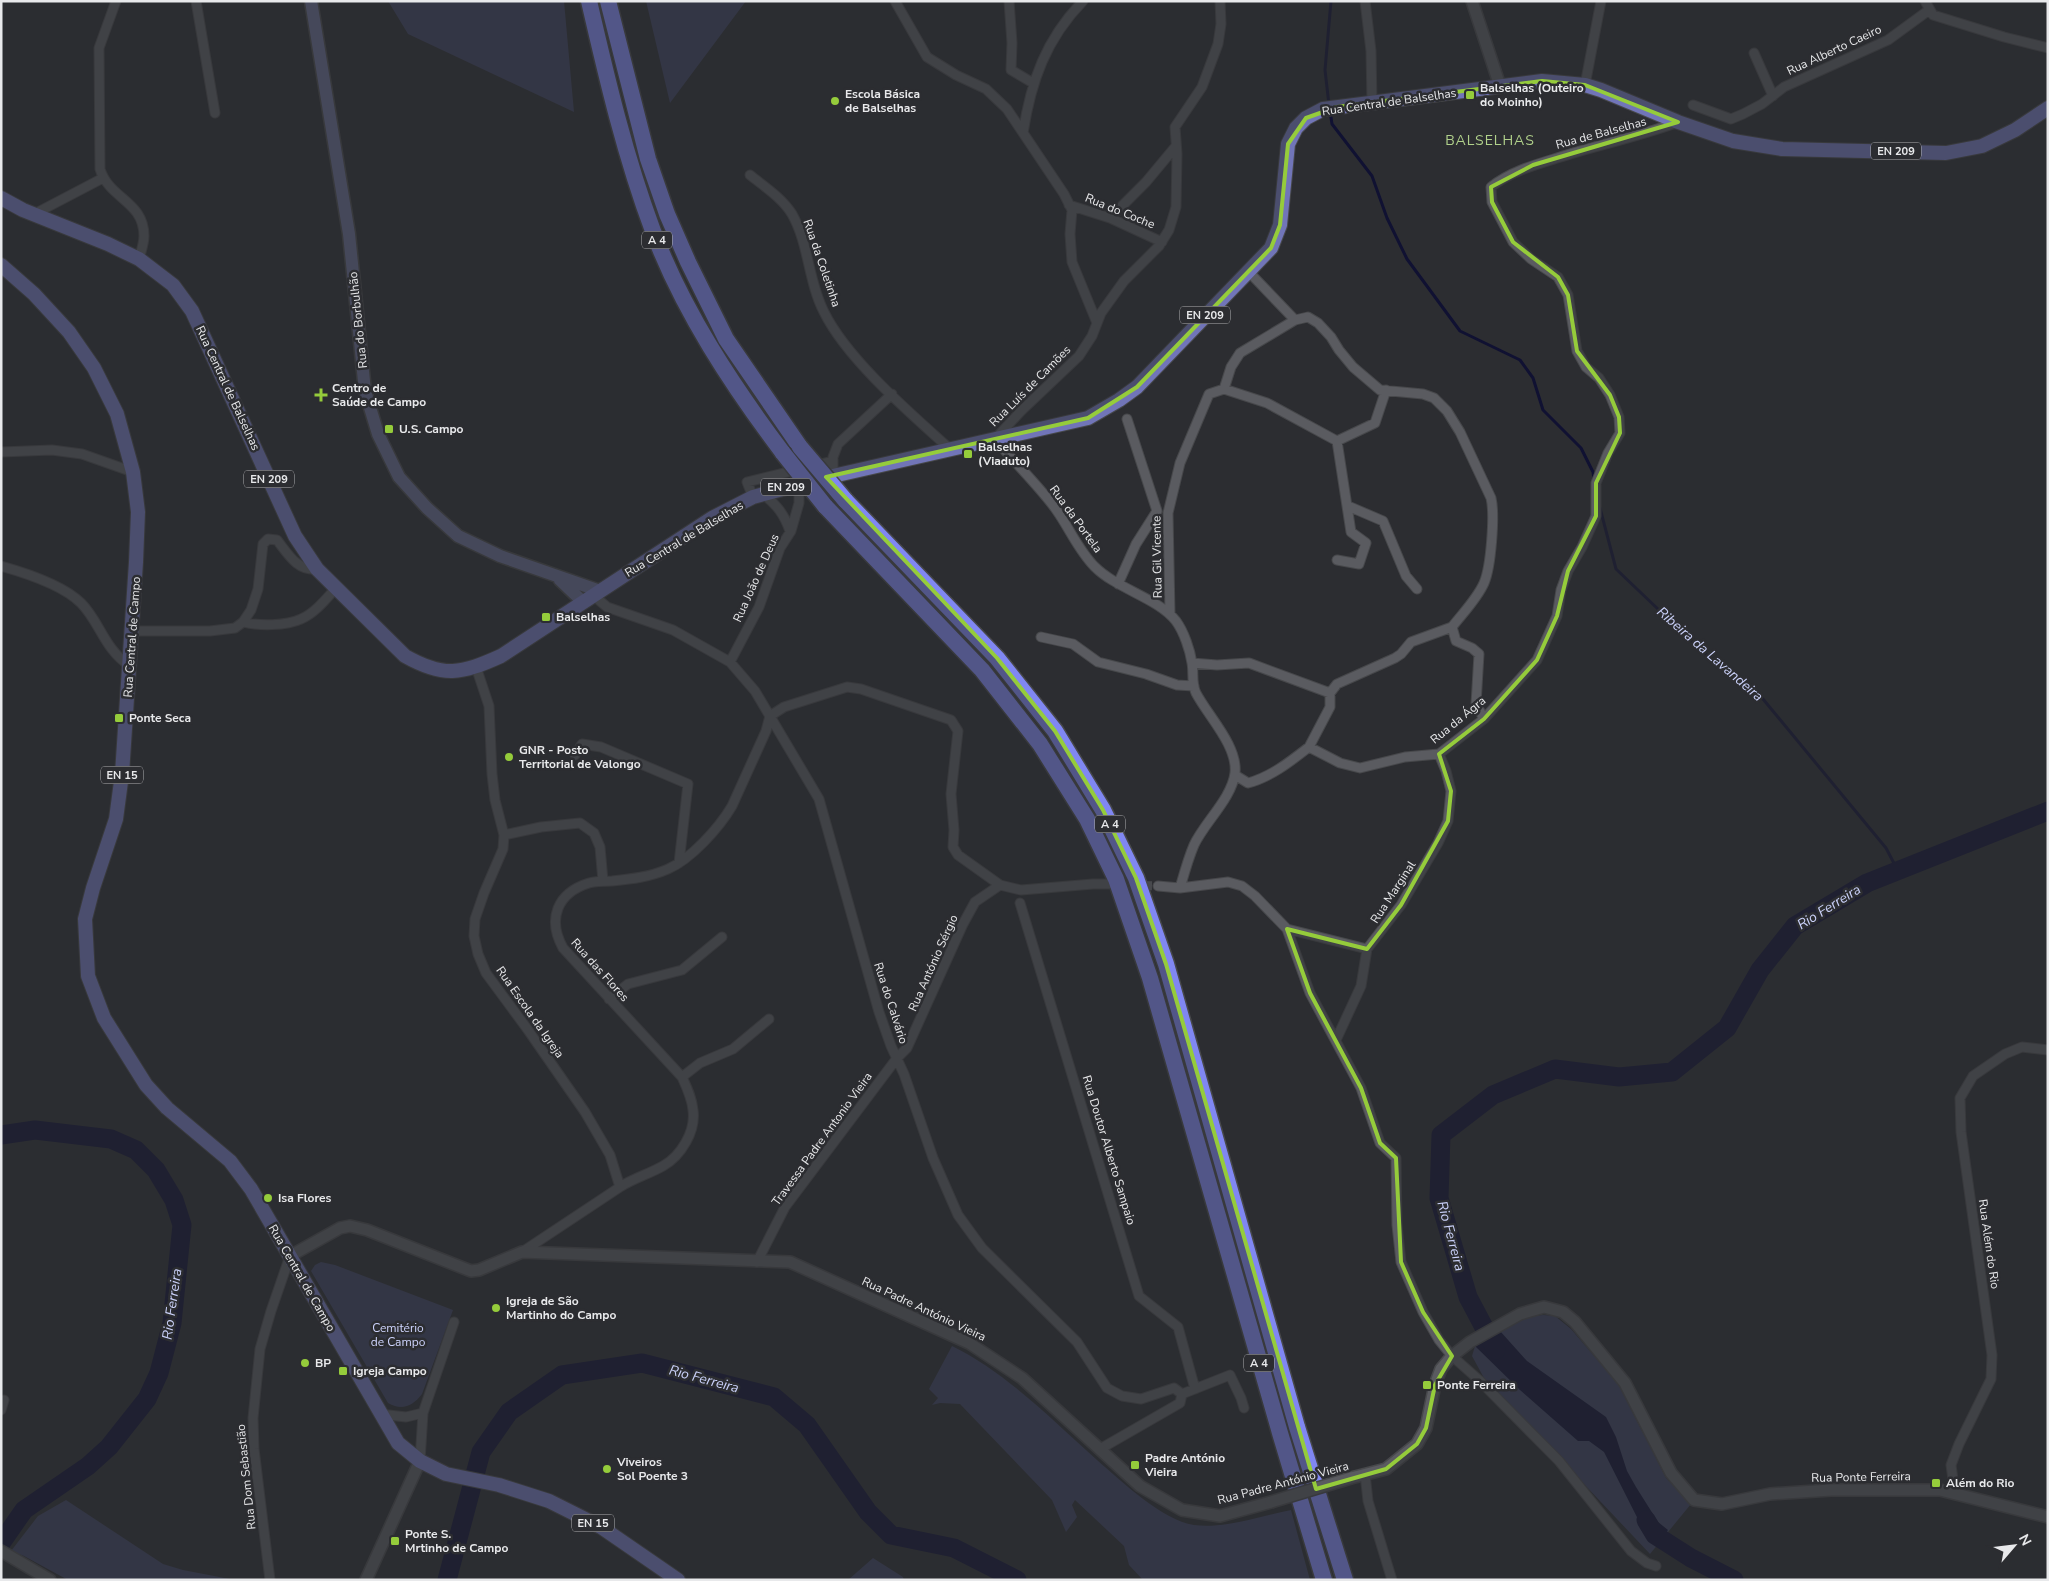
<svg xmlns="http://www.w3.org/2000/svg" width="2049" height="1581" font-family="'Nunito Sans',sans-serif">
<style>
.green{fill:#3d415d}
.water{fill:#101132}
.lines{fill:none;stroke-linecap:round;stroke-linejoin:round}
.stream{stroke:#101132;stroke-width:3}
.river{stroke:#101132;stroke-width:19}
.minor-tunnel{stroke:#48494d;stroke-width:9;stroke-dasharray:9 4.5;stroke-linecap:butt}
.minor-casing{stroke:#47484b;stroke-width:11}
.tertiary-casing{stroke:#47484b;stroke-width:14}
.secondary-casing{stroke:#47484b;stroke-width:15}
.primary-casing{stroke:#47484b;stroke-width:16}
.motorway-casing{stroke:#47484b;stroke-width:19}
.minor{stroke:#5a5b60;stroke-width:9}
.tertiary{stroke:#5a5b60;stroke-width:11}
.secondary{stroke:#65688c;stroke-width:12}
.primary{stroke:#7175b8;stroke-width:14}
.motorway{stroke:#8087f2;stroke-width:16}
.tertiary-bridge-casing{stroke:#47484b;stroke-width:14;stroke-linecap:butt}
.motorway-bridge-casing{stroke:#47484b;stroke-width:19;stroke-linecap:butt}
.tertiary-bridge{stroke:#5a5b60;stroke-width:11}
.motorway-bridge{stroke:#8087f2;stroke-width:16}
.marked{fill:none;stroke:#95cc3b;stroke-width:4;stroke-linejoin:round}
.poi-dot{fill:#95cc3b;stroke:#2c2d31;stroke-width:2}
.labels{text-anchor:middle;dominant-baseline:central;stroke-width:5;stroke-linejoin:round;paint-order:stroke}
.shield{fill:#2c2d31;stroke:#b0b1b3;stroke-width:1}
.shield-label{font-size:11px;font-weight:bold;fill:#e8e9eb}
.street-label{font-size:12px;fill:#e8e9eb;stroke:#2c2d31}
.poi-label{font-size:12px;font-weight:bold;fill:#e8e9eb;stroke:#2c2d31;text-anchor:start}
.park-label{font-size:12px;fill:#ced4fd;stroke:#2c2d31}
.neighbourhood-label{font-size:14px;letter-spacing:1px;fill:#b1d18b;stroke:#2c2d31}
.water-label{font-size:14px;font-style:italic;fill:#cbd2fa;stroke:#2c2d31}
</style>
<rect width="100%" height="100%" fill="#2c2d31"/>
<path class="green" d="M 388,1 L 564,1 L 574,112 L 408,34 Z
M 646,1 L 746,1 L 670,103 Z
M 321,1262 L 335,1265 L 453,1310 L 422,1394 C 413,1406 402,1411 388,1403 L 311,1271 L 315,1265 Z
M 1543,1315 L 1555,1316 L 1571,1329 L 1618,1384 L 1666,1478 L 1691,1504 L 1650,1554 L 1484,1378 L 1472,1356 L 1475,1346 L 1525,1317 Z
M 952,1346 C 1007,1373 1052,1420 1097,1460 C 1121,1481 1162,1520 1194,1525 C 1225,1529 1260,1516 1291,1510 L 1310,1580 L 1143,1580 L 1129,1565 L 1124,1546 L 1075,1500 L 1072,1505 L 1077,1517 L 1066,1532 L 1052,1500 L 960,1404 L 940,1403 L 932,1405 L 938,1398 L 929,1389 Z
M 66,1500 L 163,1564 L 183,1570 L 235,1580 L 68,1580 L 24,1556 L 11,1551 L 38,1516 Z
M 873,1558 L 903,1577 L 904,1580 L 848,1580 Z"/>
<path class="water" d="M 1500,1331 L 1527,1361 L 1606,1417 L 1616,1437 L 1627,1471 L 1636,1487 L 1658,1522 L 1668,1530 L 1656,1545 L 1643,1529 L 1604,1452 L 1589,1441 L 1578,1441 L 1520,1390 L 1475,1346 Z"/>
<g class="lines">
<path class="stream" d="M 1329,105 L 1325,70 L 1331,1
M 1330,111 L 1332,124 L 1372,176 L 1387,218 L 1407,259 L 1460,331 L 1520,360 L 1533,378 L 1543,410 L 1581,448 L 1593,472 L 1594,479
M 1600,508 L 1616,569 L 1703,652 L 1758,693 L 1886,848 L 1898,871"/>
<path class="river" d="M 1,1135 L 35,1130 L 111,1139 L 136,1150 L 156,1170 L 174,1200 L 182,1225 L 172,1323 L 159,1373 L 147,1399 L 109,1447 L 88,1466 L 24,1510 L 1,1543
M 1496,1350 L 1468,1297 L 1439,1198 L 1441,1135 L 1493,1095 L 1555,1069 L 1619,1077 L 1672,1072 L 1727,1028 L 1760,970 L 1795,926 L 1867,883 L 2048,811
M 1646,1520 L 1655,1535 L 1691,1558 L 1734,1580
M 447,1580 L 481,1452 L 509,1412 L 562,1375 L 642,1363 L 774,1397 L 807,1425 L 868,1512 L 891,1535 L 954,1548 L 1017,1580"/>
<path class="minor-tunnel" d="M 1116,885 L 1158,886"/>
<defs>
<path id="minor" d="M 116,1 L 99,48 L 100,169 C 109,199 144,201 144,236 C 144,243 141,252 139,259
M 196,1 L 215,113
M 895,1 L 927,57 L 956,75 L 986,89 L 1007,109 L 1064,194 L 1072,210 L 1070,234 L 1072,262 L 1097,323
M 1009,1 L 1012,43 L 1011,70 L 1033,83
M 1365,1 L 1371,51 L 1372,103
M 1925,1 L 1933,15 L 2004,37 L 2048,48
M 1754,53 L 1773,96
M 1585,85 L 1601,1
M 1693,105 L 1731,119 L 1743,114 L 1762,104 L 1784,87 L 1888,40 L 1929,10
M 1023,133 C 1031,81 1046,39 1083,1
M 750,175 C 765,187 782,198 792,214 C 809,244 808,281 824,312 C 847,359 910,413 950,449
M 1069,205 L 1110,218 L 1162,242
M 35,215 L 40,211 L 103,178
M 1110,218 L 1146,182 L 1176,146
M 1295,320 L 1308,317 L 1318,323 L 1331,337 L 1339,350 L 1353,367 L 1380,390 L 1423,394 L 1434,398 L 1447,411 L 1460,432 L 1491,498 C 1495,515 1491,567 1484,583 C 1477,599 1462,614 1452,627
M 1224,389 L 1267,403 L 1337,441 L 1351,532 L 1366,543 L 1359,564 L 1337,560
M 1337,441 L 1375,423 L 1386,390
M 1,452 L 52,450 L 82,454 L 133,472
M 833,475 L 833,457 L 838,444 L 892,394
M 763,494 C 777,505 784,514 790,531
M 753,497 L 747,482 L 833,461
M 1348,506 L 1383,521 L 1406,576 L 1417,589
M 1,566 C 26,573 63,585 81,603 C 100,622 104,649 130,666
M 1118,584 L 1136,544 L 1157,511 L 1127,419
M 593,595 L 607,607 L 673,630 L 730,662 L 755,691 L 819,799 L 879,1012 L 891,1046 L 904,1074 L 933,1158 L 958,1215 L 982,1248 L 1077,1342 L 1107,1388 L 1122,1396 L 1141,1399 L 1174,1388 L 1182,1394
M 1170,614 L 1168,513 L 1180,463 L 1209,394 L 1224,389 L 1231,367 L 1240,353 L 1295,320 L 1248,271
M 243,622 C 259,626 286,626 301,619 C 315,613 326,599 336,588
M 1452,627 L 1456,641 L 1472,648 L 1479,654 L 1476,704 L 1484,719
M 132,631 L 210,631 L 235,628 L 243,622 L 251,610 L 258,589 L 263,544 L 268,539 L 277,540 C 288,554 297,571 317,569
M 1041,637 L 1073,644 L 1098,662 L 1146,674 L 1177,685 L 1194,686
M 730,662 L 759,607 L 780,548 L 791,531 L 799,503 L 799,494 L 794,485
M 1192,663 L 1217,665 L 1249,663 L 1330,693 L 1337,684 L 1395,658 L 1401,654 L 1411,642 L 1452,627
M 476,667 L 489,706 L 492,774 L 495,800 L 504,835 L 503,849 L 484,893 L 475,919 L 474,936 L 478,954 L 486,973 L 528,1030 L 585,1112 L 610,1155 L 620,1187
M 770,716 L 784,707 L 847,687 L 861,689 L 951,720 L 958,731 L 951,794 L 954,830 L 953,847 L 958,855 L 1000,885 L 1021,890 L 1093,884 L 1109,884
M 1309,747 L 1330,707 L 1330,693
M 575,755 L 582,744 L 601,747 L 688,784 L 679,863
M 1235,775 L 1248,783 C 1271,777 1291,761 1309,747 L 1340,763 L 1360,768 L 1405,757 L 1439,754 L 1484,719 L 1537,660 L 1557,616 L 1561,590 L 1568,571 L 1582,547 L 1596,516 L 1596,483 L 1608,453 L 1620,433 L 1619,417 L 1610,395 L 1599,378 L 1586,367 L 1577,351 L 1568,295 L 1558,277 L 1531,259 L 1513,242 L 1492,202 L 1491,187 C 1510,172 1534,165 1557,158 C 1597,145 1638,137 1678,122
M 504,835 L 541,827 L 580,823 L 594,833 L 600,847 L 603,881
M 1158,886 L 1180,888 L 1228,882 L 1242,886 L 1255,896 L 1287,929 L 1310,993 L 1361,1088 L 1380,1143 L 1396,1158 L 1397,1225 L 1401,1262 L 1423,1312 L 1439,1340 L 1452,1356 L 1479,1380 L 1559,1461 L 1631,1551 L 1647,1563 L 1656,1566
M 1180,888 C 1184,874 1188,859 1194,845 C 1204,823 1232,798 1235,773 C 1238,746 1208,716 1196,693 C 1191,683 1194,673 1192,663 C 1190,650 1184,632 1176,621 C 1158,598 1117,589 1095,567 C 1078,550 1069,527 1055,508 C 1037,484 1014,462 995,439 L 1021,411 L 1079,356 L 1092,336 L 1101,313 L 1124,281 L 1159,246 L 1169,230 L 1176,207 L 1177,154 L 1175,127 L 1202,87 L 1218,44 L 1221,24 L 1220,1
M 1020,903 L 1139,1296 L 1178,1327 L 1195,1389
M 1287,929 L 1367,949
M 609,999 L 628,984 L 682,970 L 722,937
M 1336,1040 L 1361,986 L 1367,949 L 1401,905 L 1438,843 L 1448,821 L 1451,791 L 1446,771 L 1439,754
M 682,1077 L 700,1063 L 733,1049 L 769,1019
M 522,1252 L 620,1187 C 634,1178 649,1174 663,1166 C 681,1156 696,1131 693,1110 C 692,1098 687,1088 682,1077 L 563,948 C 547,919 557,893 589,883 C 596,881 605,881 612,881 C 631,879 650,877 668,869 C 691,859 719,828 732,806 L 766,731 L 770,716
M 757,1262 L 785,1207 L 897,1058 L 907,1048 L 963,924 L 975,902 L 1000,885
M 1,1410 L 4,1400
M 380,1414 L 406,1417 L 423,1413
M 1100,1449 L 1180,1403 L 1182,1394 L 1230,1375 L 1241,1398 L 1244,1408
M 420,1461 L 423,1413 L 454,1322
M 1365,1474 L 1368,1501 L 1392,1580
M 1955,1494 L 1951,1465 L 1959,1444 L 1991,1379 L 1992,1355 L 1961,1132 L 1960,1098 L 1973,1076 L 2005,1054 L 2022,1047 L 2048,1050
M 270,1580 L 254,1449 L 253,1418 L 260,1349 L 271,1311 L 290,1256"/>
<path id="tertiary" d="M 1472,1 L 1500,86
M 290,1256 L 340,1228 L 350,1226 L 367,1230 L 471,1271 L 479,1270 L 522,1252 L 790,1262 L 969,1343 L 1022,1378 L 1140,1486 L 1182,1510 L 1220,1516 L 1271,1502
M 1351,1478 L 1386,1469 L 1417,1444 L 1426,1428 L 1435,1385 L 1441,1369 L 1452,1356 L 1470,1342 L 1520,1314 L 1544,1307 L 1563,1312 L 1575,1322 L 1625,1383 L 1671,1473 L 1694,1500 L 1722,1504 L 1770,1494 L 1831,1490 L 1940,1490 L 2048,1517
M 1,1551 L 50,1580
M 366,1580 L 420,1461"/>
<path id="secondary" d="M 311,1 L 349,234 L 365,391 L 378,434 L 399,477 L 427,508 L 458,536 L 500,556 L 600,591
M 560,580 L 583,602"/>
<path id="primary" d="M 1,198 L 23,210 L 108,244 L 139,259 L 173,285 L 192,311 L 295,536 L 317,569 L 405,656 C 444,678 461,674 501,656 L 712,518 L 753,497 L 824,478 L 1088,418 L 1119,400 L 1137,387 L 1271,248 L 1280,225 L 1288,144 L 1296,128 L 1306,118 L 1323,109 L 1542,81 L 1585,85 L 1601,90 L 1678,122 L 1733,141 L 1782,149 L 1946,153 L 1982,146 L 2015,130 L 2048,108
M 1,265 L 34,294 L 69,332 L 94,368 L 117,414 L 133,472 L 138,512 L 136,562 L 122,774 L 116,819 L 93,888 L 85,919 L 88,976 L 104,1018 L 146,1085 L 167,1108 L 230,1161 L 251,1189 L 398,1443 L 420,1461 L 446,1474 L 499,1485 L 549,1501 L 601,1527 L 678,1580"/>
<path id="motorway" d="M 589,1 C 607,79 625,156 653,231 C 683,311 732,385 783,453
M 608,1 L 648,159 L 667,214 L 688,262 L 726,339 L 800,447
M 845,500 L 997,658 L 1055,731 L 1103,810 L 1136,878 L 1166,964 L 1297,1427 L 1345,1580
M 825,506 L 982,670 L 1040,744 L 1087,819 L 1116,879 L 1150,978 L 1280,1433 L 1324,1580"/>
</defs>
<use href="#minor" class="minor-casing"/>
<use href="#tertiary" class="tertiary-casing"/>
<use href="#secondary" class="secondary-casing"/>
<use href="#primary" class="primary-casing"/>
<use href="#motorway" class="motorway-casing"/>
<use href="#minor" class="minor"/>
<use href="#tertiary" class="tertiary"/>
<use href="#secondary" class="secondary"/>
<use href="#primary" class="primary"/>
<use href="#motorway" class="motorway"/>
<defs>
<path id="tertiary-bridge" d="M 1271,1502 L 1351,1478"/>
<path id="motorway-bridge" d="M 800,447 L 845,500
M 783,453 L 825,506"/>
</defs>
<use href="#tertiary-bridge" class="tertiary-bridge-casing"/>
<use href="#motorway-bridge" class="motorway-bridge-casing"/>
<use href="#tertiary-bridge" class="tertiary-bridge"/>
<use href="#motorway-bridge" class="motorway-bridge"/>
</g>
<path d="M0 0H2049V1581H0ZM 1542,81 L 1585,85 L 1678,122 L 1533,165 L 1491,187 L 1492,202 L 1513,242 L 1558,277 L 1568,295 L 1577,351 L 1610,395 L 1619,417 L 1620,433 L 1596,483 L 1596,516 L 1568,571 L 1557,616 L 1537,660 L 1484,719 L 1439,754 L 1451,791 L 1448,821 L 1401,905 L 1367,949 L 1287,929 L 1310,993 L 1361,1088 L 1380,1143 L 1396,1158 L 1401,1262 L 1423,1312 L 1452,1356 L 1435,1385 L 1426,1428 L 1417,1444 L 1386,1469 L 1316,1489 L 1166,964 L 1136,878 L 1103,810 L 1055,731 L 997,658 L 826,477 L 1088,418 L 1137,387 L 1271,248 L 1280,225 L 1288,144 L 1306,118 L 1337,107 Z" fill="#2c2d31" fill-opacity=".55" fill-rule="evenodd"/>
<path class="marked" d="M 1542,81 L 1585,85 L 1678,122 L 1533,165 L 1491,187 L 1492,202 L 1513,242 L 1558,277 L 1568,295 L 1577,351 L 1610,395 L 1619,417 L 1620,433 L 1596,483 L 1596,516 L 1568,571 L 1557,616 L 1537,660 L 1484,719 L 1439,754 L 1451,791 L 1448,821 L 1401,905 L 1367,949 L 1287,929 L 1310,993 L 1361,1088 L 1380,1143 L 1396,1158 L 1401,1262 L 1423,1312 L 1452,1356 L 1435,1385 L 1426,1428 L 1417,1444 L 1386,1469 L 1316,1489 L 1166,964 L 1136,878 L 1103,810 L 1055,731 L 997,658 L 826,477 L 1088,418 L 1137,387 L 1271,248 L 1280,225 L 1288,144 L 1306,118 L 1337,107 Z"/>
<g class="poi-dot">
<rect x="1465" y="90" width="10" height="10" rx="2.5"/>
<circle cx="835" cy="101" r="5"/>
<path d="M318.5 387.5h5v5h5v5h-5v5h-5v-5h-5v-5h5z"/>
<rect x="384" y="424" width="10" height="10" rx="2.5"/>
<rect x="963" y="449" width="10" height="10" rx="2.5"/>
<rect x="541" y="612" width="10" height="10" rx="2.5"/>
<rect x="114" y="713" width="10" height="10" rx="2.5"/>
<circle cx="509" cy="757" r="5"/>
<circle cx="268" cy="1198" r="5"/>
<circle cx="496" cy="1308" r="5"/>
<circle cx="305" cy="1363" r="5"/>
<rect x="338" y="1366" width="10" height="10" rx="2.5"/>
<rect x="1422" y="1380" width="10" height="10" rx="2.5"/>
<rect x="1130" y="1460" width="10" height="10" rx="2.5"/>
<circle cx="607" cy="1469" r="5"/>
<rect x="1931" y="1478" width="10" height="10" rx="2.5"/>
<rect x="390" y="1536" width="10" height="10" rx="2.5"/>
</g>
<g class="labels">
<g class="shield">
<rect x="1871" y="142.5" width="50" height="17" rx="4"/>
<rect x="642" y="231.5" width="30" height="17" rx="4"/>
<rect x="1180" y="306.5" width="50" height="17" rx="4"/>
<rect x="244" y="470.5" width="50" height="17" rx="4"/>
<rect x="761" y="478.5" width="50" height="17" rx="4"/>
<rect x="101" y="766.5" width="42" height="17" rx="4"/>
<rect x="1095" y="815.5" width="30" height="17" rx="4"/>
<rect x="1244" y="1354.5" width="30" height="17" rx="4"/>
<rect x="572" y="1514.5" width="42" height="17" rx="4"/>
</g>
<g class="shield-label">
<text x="1896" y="151">EN 209</text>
<text x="657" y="240">A 4</text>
<text x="1205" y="315">EN 209</text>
<text x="269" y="479">EN 209</text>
<text x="786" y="487">EN 209</text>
<text x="122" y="775">EN 15</text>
<text x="1110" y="824">A 4</text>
<text x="1259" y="1363">A 4</text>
<text x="593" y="1523">EN 15</text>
</g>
<g class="street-label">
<text transform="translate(1834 50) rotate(-25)">Rua Alberto Caeiro</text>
<text transform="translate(1389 102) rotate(-8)">Rua Central de Balselhas</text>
<text transform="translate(1601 133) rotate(-15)">Rua de Balselhas</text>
<text transform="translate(1120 211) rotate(22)">Rua do Coche</text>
<text transform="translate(822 263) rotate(71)">Rua da Coletinha</text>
<text transform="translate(358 320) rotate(-96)">Rua do Borbulhão</text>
<text transform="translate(1030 386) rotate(-45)">Rua Luís de Camões</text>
<text transform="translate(228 388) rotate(65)">Rua Central de Balselhas</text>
<text transform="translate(1076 519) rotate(54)">Rua da Portela</text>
<text transform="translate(684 539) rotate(-31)">Rua Central de Balselhas</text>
<text transform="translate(1157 557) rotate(-91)">Rua Gil Vicente</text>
<text transform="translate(756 578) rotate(-66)">Rua João de Deus</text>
<text transform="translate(132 637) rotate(-86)">Rua Central de Campo</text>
<text transform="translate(1458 720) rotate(-39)">Rua da Ágra</text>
<text transform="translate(1393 892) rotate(-57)">Rua Marginal</text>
<text transform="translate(933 963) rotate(-66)">Rua António Sérgio</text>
<text transform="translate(600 970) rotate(48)">Rua das Flores</text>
<text transform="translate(891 1003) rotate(72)">Rua do Calvário</text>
<text transform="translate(530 1012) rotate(55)">Rua Escola da Igreja</text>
<text transform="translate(822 1139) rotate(-54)">Travessa Padre Antonio Vieira</text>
<text transform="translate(1109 1150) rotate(73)">Rua Doutor Alberto Sampaio</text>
<text transform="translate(1989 1244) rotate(82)">Rua Além do Rio</text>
<text transform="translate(302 1278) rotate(60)">Rua Central de Campo</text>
<text transform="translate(924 1309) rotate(25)">Rua Padre António Vieira</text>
<text transform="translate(246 1477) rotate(-96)">Rua Dom Sebastião</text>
<text transform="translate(1861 1477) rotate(-1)">Rua Ponte Ferreira</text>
<text transform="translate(1283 1483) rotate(-15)">Rua Padre António Vieira</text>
</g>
<g class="poi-label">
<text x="1480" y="88">Balselhas (Outeiro<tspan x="1480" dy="14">do Moinho)</tspan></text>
<text x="845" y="94">Escola Básica<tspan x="845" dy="14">de Balselhas</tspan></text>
<text x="332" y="388">Centro de<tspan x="332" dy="14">Saúde de Campo</tspan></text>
<text x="399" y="429">U.S. Campo</text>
<text x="978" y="447">Balselhas<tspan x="978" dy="14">(Viaduto)</tspan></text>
<text x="556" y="617">Balselhas</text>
<text x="129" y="718">Ponte Seca</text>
<text x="519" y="750">GNR - Posto<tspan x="519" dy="14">Territorial de Valongo</tspan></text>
<text x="278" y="1198">Isa Flores</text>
<text x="506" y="1301">Igreja de São<tspan x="506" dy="14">Martinho do Campo</tspan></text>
<text x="315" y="1363">BP</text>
<text x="353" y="1371">Igreja Campo</text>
<text x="1437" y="1385">Ponte Ferreira</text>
<text x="1145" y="1458">Padre António<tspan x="1145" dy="14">Vieira</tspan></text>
<text x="617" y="1462">Viveiros<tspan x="617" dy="14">Sol Poente 3</tspan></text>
<text x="1946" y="1483">Além do Rio</text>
<text x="405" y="1534">Ponte S.<tspan x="405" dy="14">Mrtinho de Campo</tspan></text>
</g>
<g class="park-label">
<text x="398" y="1328">Cemitério<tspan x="398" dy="14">de Campo</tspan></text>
</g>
<g class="neighbourhood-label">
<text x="1490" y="140">BALSELHAS</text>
</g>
<g class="water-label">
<text transform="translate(1710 654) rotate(41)">Ribeira da Lavandeira</text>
<text transform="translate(1829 907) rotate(-32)">Rio Ferreira</text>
<text transform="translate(1451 1236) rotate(75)">Rio Ferreira</text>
<text transform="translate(172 1304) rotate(-82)">Rio Ferreira</text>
<text transform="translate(704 1379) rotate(15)">Rio Ferreira</text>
</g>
</g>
<rect width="2049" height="1581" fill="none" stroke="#e8e9eb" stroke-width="5"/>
<g transform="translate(2014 1546) rotate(62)" stroke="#2c2d31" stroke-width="4" paint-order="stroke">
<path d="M0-4L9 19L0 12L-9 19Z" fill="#e8e9eb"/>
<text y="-8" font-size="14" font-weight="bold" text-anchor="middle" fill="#e8e9eb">N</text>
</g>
</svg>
